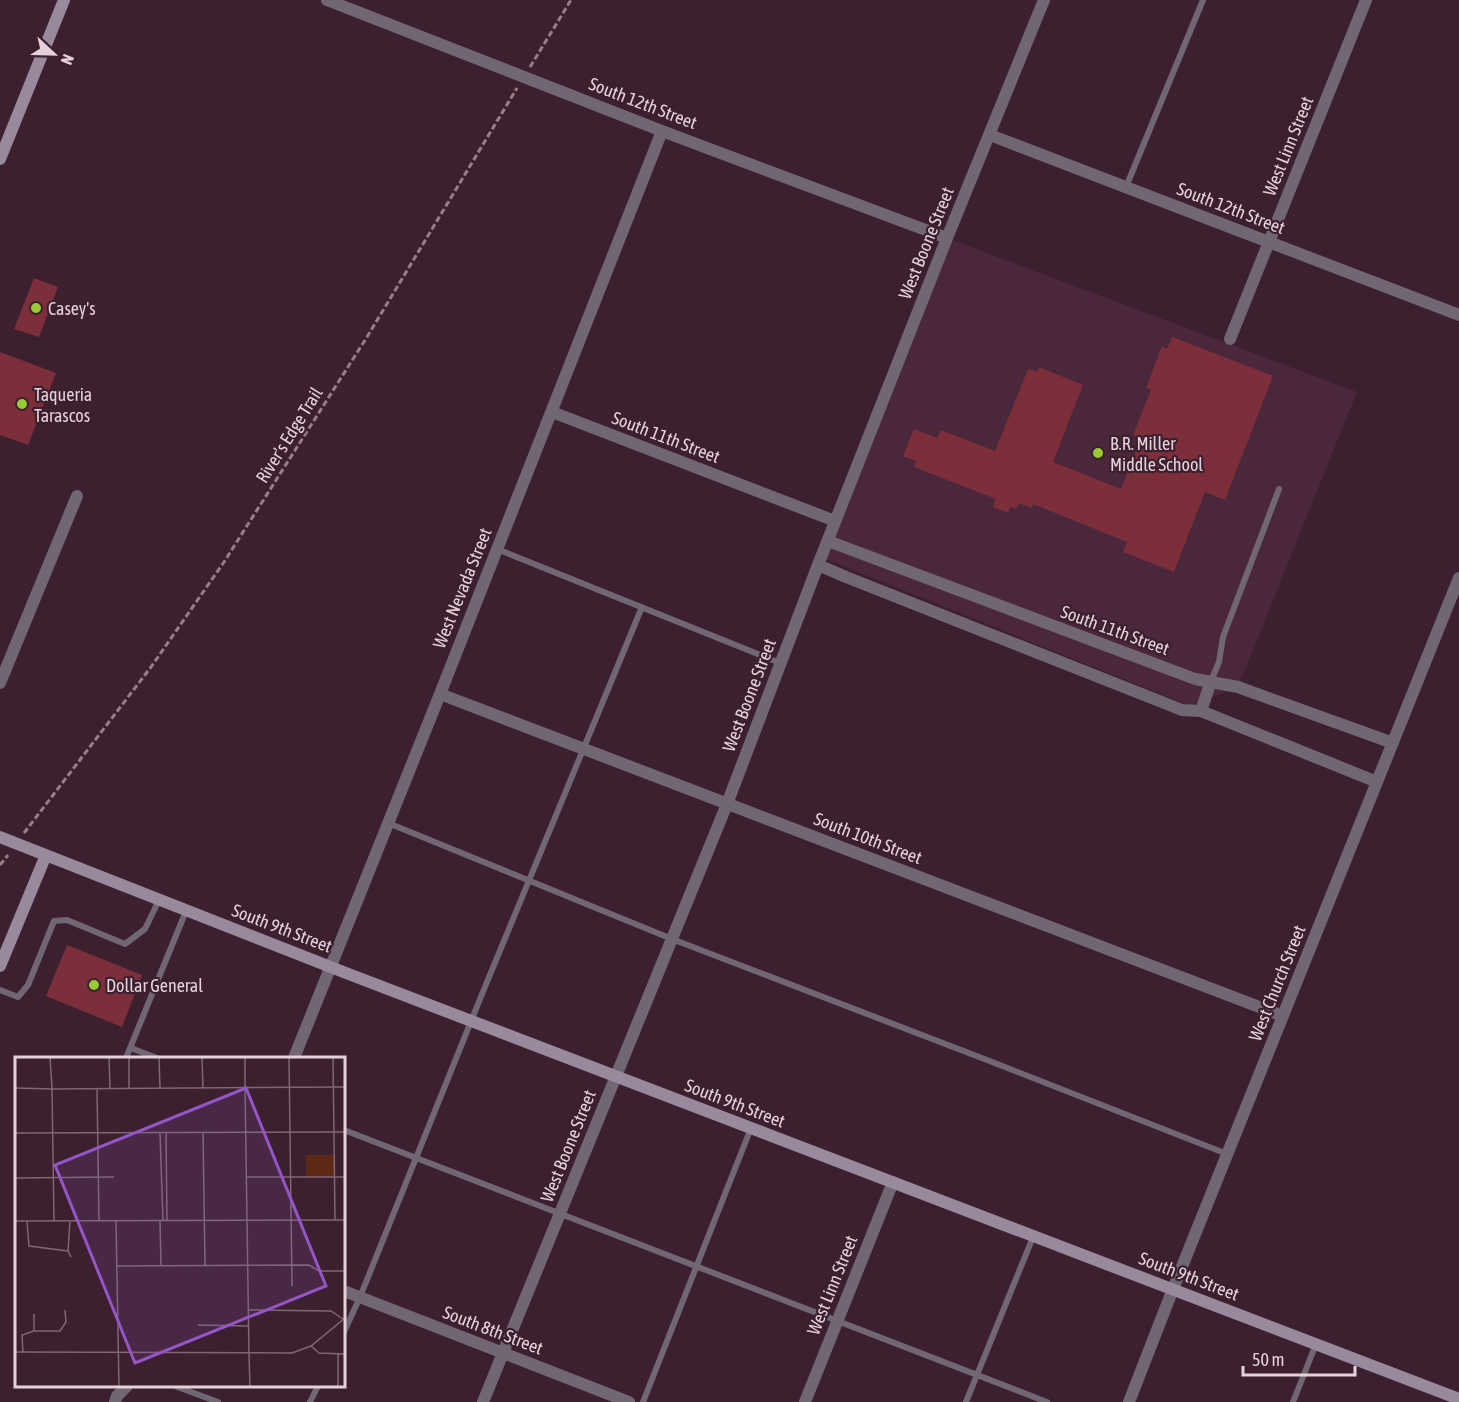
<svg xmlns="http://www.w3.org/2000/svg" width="1459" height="1402" font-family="'Asap Condensed',sans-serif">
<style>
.built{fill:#4a273a}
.building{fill:#7c2f3a}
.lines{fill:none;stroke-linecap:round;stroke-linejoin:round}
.path{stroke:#967f8b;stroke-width:3;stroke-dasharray:6 3;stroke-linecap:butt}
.service{stroke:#716774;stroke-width:6}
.minor{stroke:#716774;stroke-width:12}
.tertiary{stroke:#716774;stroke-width:12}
.secondary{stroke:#98899d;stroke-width:12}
.poi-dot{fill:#9acb34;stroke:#3c2030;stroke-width:2}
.labels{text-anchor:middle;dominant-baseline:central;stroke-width:4.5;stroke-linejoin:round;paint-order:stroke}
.street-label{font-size:18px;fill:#e4d1da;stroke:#3c2030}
.poi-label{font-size:18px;fill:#e4d1da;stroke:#3c2030;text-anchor:start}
.inset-road{fill:none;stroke:#7f6774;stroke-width:1.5}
.view{fill:#9555c6;fill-opacity:0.15;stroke:#9555c6;stroke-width:3}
.inset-edge{fill:none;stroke:#e4d1da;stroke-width:3}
</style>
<rect width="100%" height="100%" fill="#3c2030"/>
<path class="built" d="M 947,238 L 1357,392 L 1238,687 L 1190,706 L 821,557 Z"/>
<path class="building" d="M 34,278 L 58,287 L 39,337 L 14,329 Z
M 1172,337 L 1273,376 L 1225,500 L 1205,492 L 1174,572 L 1123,552 L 1127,542 L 1033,504 L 1032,508 L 1019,503 L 1016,509 L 1010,507 L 1008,513 L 993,507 L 996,499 L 914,467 L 916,461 L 903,456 L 914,429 L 937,438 L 941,430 L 995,451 L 1028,369 L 1037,372 L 1039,367 L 1083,385 L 1053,462 L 1121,489 L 1141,438 L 1133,435 L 1151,390 L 1146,388 L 1162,346 L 1167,349 Z
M 0,352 L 56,373 L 28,445 L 0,435 Z
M 67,945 L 142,975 L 122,1027 L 46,996 Z"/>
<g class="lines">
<path class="path" d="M 530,67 L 571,0
M 24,833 L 151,667 L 224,562 L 367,337 L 517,88
M 0,865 L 8,855"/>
<path class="service" d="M 1126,187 L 1203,0
M 497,549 L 780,663
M 1211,681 L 1219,662 L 1223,637 L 1279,489
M 388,823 L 672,939 L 987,1060 L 1227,1154
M 0,990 L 18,997 L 28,985 L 54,921 L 67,920 L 125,944 L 145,929 L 159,900
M 131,1048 L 157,1058
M 126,1058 L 186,911
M 344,1130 L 1047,1402
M 344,1332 L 360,1297 L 480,999 L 642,607
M 175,1386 L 218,1402
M 310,1402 L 318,1386
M 643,1402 L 751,1128
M 966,1402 L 1033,1237
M 1293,1402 L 1316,1344"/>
<path class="minor" d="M 327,0 L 662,131 L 947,238
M 990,135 L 1459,315
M 1230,339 L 1366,0
M 552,412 L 835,521
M 828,541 L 1195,679 L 1238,687 L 1393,743
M 818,565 L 846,577 L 1182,710 L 1201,711 L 1377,782
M 0,683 L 77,496
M 440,694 L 1283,1016
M 1201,711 L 1211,681
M 294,1058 L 440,694 L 662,131
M 1173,1289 L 1459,578
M 344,1291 L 629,1402
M 115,1402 L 117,1396 L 127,1386
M 483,1402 L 727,804 L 818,565 L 947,238 L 1044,0
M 805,1402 L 893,1182"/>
<path class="tertiary" d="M 1129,1402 L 1173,1289"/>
<path class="secondary" d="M 0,159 L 64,0
M 0,837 L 346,973 L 1459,1399
M 0,966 L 46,855"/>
</g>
<g class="poi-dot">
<circle cx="36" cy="308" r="6"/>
<circle cx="22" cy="404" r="6"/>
<circle cx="1098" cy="453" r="6"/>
<circle cx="94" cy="985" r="6"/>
</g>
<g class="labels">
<g class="street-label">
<text transform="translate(643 103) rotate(21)">South 12th Street</text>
<text transform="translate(1288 146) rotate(-68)">West Linn Street</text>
<text transform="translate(1231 208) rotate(21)">South 12th Street</text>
<text transform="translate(926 243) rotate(-68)">West Boone Street</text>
<text transform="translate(289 435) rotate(-58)">River's Edge Trail</text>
<text transform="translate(666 437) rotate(21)">South 11th Street</text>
<text transform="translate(462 588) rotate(-68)">West Nevada Street</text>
<text transform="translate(1115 630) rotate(20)">South 11th Street</text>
<text transform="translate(749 695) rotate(-69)">West Boone Street</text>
<text transform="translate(868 838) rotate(21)">South 10th Street</text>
<text transform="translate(282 928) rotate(21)">South 9th Street</text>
<text transform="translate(1277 983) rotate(-68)">West Church Street</text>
<text transform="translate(735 1103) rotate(21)">South 9th Street</text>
<text transform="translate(568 1146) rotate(-68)">West Boone Street</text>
<text transform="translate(1189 1276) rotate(21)">South 9th Street</text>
<text transform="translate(832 1285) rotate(-68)">West Linn Street</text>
<text transform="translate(493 1330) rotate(21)">South 8th Street</text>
</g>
<g class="poi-label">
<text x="48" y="308">Casey's</text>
<text x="34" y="394">Taqueria<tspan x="34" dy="21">Tarascos</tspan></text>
<text x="1110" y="443">B.R. Miller<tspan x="1110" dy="21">Middle School</tspan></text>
<text x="106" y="985">Dollar General</text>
</g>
</g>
<g transform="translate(15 1057)">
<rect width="330" height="330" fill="#3c2030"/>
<path d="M 291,98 L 319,98 L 320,120 L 291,120 Z" fill="#5c2a14"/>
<path class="inset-road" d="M 35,0 L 37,32 L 330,30M 94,0 L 95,31M 114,0 L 114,31M 144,0 L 145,31M 187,0 L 188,31M 230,0 L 230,30M 274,0 L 277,229M 318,0 L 320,163M 230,30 L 234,297M 0,31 L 37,32 L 39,164M 82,31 L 84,164M 0,76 L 330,75M 145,76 L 148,164M 151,76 L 152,164M 188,76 L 190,208M 232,120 L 330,120M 0,121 L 99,120M 0,164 L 330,163M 12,164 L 14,189 L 53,194 L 56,200M 101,164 L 104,330M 145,164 L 146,209M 53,194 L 55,164M 102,209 L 294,208 L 304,214 L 330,214M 234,253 L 316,254 L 328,262M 183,268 L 234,269M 19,274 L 45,274 L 51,265 L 50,253M 296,289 L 304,296 L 330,297M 0,295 L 277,296 L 296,289 L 330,261M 8,296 L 7,278 L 19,274 L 19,257M 234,297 L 235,330M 323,297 L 323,330"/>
<path class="view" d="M 231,31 L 311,229 L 120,306 L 40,108 Z"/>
<rect width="330" height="330" class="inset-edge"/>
</g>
<g transform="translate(54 54) rotate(112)" stroke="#3c2030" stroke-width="4.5" paint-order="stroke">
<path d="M0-4.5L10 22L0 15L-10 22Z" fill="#e4d1da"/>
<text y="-9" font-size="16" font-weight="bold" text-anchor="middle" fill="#e4d1da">N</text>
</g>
<path d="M1243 1366v9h112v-9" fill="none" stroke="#e4d1da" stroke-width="3"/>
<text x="1252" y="1366" font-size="18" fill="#e4d1da" stroke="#3c2030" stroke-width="4.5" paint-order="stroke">50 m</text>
</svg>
